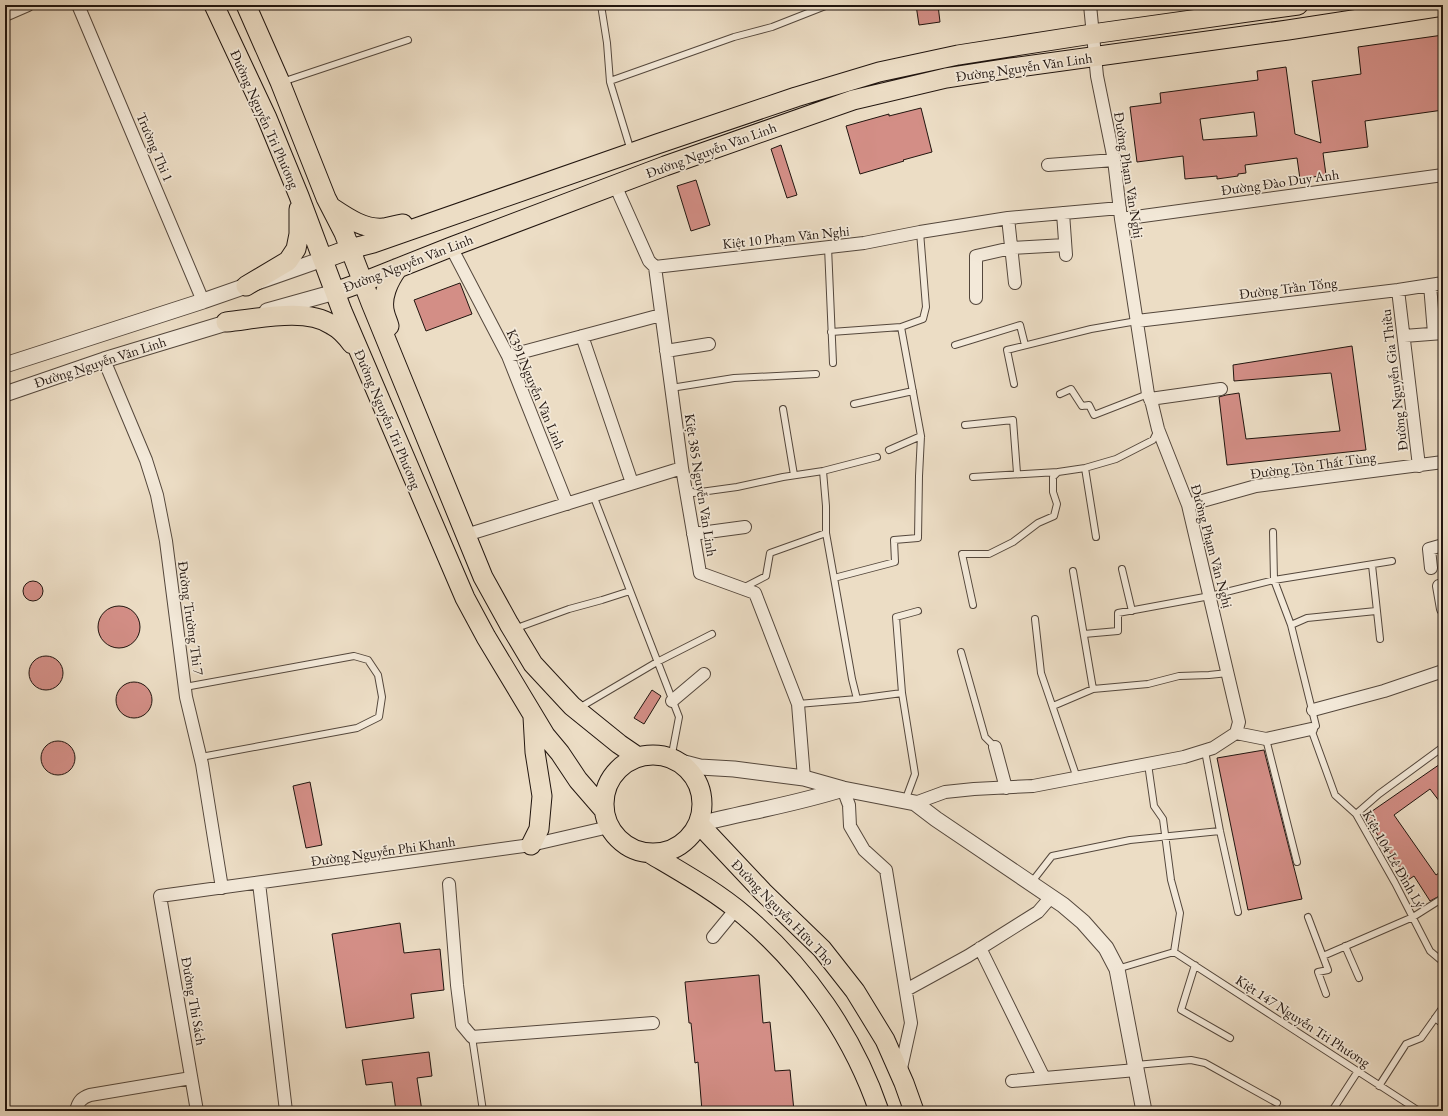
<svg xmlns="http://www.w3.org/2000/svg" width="1448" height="1116" font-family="'EB Garamond',serif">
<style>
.building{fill:#d38e86;stroke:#21150f;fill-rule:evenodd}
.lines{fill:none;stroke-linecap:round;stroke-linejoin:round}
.service-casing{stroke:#54473c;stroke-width:8}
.minor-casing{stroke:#54473c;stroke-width:14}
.tertiary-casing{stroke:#54473c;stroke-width:17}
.primary-casing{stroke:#21150f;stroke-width:21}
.service{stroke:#f3e9d9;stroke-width:6}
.minor{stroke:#f3e9d9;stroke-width:12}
.tertiary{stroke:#f3e9d9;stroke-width:15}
.primary{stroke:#ecddc5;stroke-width:19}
.labels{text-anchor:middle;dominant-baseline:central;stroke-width:3.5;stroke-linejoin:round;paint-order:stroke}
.street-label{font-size:14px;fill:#21150f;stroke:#f3e9d9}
</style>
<rect width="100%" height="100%" fill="#ecddc5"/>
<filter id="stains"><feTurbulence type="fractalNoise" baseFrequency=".005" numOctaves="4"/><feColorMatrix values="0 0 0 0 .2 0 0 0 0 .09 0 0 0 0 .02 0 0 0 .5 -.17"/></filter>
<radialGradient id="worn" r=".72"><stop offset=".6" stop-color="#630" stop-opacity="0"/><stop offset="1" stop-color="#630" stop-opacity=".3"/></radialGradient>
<path class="building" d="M 916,5 L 938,5 L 940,22 L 919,25 Z
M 1443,35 L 1443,110 L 1365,121 L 1368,147 L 1323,153 L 1326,175 L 1300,179 L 1297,158 L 1245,165 L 1246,173 L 1238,174 L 1238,176 L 1217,179 L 1217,176 L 1185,179 L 1183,156 L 1137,162 L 1130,107 L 1161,103 L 1160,93 L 1258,80 L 1257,71 L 1286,67 L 1295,134 L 1321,143 L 1312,81 L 1361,74 L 1358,47 ZM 1254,112 L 1257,136 L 1203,140 L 1200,119 Z
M 921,108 L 932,152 L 903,160 L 904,161 L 860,174 L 846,126 L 889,114 L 889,116 Z
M 781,145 L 797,195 L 787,198 L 771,149 Z
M 696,180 L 710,225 L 691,231 L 677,186 Z
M 460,283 L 472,314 L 426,331 L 414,300 Z
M 1352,346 L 1366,450 L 1227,465 L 1219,397 L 1226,395 L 1239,393 L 1246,439 L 1340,431 L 1331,373 L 1234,381 L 1233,365 Z
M23 591a10 10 0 1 1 20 0a10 10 0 1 1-20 0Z
M98 627a21 21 0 1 1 42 0a21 21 0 1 1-42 0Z
M29 673a17 17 0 1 1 34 0a17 17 0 1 1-34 0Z
M116 700a18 18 0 1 1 36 0a18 18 0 1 1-36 0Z
M 652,690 L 661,696 L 644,724 L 634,718 Z
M41 758a17 17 0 1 1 34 0a17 17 0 1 1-34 0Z
M 1264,750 L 1302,899 L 1248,910 L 1217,758 Z
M 1443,762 L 1443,806 L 1430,789 L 1394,815 L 1436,875 L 1443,870 L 1443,894 L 1430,901 L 1414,876 L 1408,880 L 1365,816 Z
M 310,782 L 322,845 L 306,848 L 293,786 Z
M 400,923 L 404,953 L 440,949 L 444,990 L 411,994 L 414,1018 L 346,1028 L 332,934 Z
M 759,975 L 763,1023 L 770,1022 L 775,1071 L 790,1070 L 794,1111 L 702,1111 L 698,1062 L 695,1063 L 691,1023 L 689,1023 L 685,982 Z
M 429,1052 L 432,1076 L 417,1078 L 422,1111 L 396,1111 L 392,1082 L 366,1085 L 362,1060 Z"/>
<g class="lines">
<defs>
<path id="service" d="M 601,5 L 607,43 L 610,82 L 631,151
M 744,5 L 750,5
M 610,81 L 734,37 L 772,27 L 828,5
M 282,82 L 408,40
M 828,247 L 833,363
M 831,332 L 901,327
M 955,345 L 1020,325 L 1025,345
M 1014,384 L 1007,350 L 1091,329 L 1137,321
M 671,388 L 734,378 L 816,374
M 1060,394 L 1071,389 L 1082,406 L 1089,405 L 1094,415 L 1148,394
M 854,404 L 913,391
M 783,409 L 794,475
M 965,425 L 1013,420 L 1017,473
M 889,450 L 921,436
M 1085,468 L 1096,537
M 823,471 L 826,506 L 826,533 L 852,679 L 857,699
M 973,477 L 1058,472
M 686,494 L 737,487 L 783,477 L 823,471 L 877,457
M 593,495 L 679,717 L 671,759
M 1273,532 L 1274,580 L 1291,625
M 1372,565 L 1380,639
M 1122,569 L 1132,611
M 1073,571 L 1093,689
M 834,578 L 895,562 L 894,540 L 918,538 L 919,476 L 921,436 L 901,327 L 923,319 L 926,307 L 920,232
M 743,588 L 766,576 L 770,553 L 826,533
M 973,605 L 962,554 L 989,554 L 1013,542 L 1038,523 L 1054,516 L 1057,504 L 1053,492 L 1053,477 L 1058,472 L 1085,468 L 1116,459 L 1153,440 L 1158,430
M 1376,611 L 1307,618 L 1291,625 L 1316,726 L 1311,729 L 1335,795 L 1356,814 L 1395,883 L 1430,951 L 1443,962
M 1035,619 L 1041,673 L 1077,778
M 514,629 L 569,609 L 602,600 L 630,591
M 1084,634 L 1118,631 L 1118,613 L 1210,596 L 1274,580 L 1392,561
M 961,652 L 985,737 L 995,747
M 185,687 L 354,656 L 368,660 L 378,675 L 382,697 L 379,717 L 357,728 L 201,757
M 902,693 L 896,617 L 918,611
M 798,704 L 857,699 L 902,693 L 915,774 L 905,801
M 1053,706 L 1093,689 L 1148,684 L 1179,676 L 1209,675 L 1228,673
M 579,708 L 657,662 L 712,634
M 1266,739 L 1297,862
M 1205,751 L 1220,831 L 1238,912
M 1148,764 L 1154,806 L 1163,819 L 1171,880 L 1180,913 L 1174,952
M 1356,814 L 1379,794 L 1443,747
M 1031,883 L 1052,856 L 1130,840 L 1220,831
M 1308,917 L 1328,970 L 1318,972 L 1326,994
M 1345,946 L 1359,978
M 1174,952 L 1419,1111
M 1323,956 L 1413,917 L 1443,898
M 1195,965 L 1181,1010 L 1230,1038
M 1117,969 L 1174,952
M 1435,1018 L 1443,1024
M 472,1037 L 483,1111
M 1136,1065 L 1191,1060 L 1205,1063 L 1277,1103
M 1379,1086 L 1406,1044 L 1421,1038 L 1443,1007
M 1332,1111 L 1358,1071"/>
<path id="minor" d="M 78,5 L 203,301
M 5,15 L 28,5
M 1048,165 L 1114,160
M 615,185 L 649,261 L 655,267 L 682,468 L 700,573 L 755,593 L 798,704 L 804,778
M 1063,213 L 1066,255
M 1008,218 L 1015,283
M 1121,219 L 1443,175
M 451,247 L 508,356 L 567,504
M 655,267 L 864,243 L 920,232 L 1008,218 L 1120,208
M 1430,285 L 1434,333
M 1398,290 L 1419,466
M 976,298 L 976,256 L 1011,248 L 1065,245
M 1137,321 L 1398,290 L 1443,283
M 582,336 L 632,483
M 1404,336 L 1443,333
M 666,351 L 709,344
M 508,356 L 661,315
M 104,360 L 146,460 L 157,495 L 166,541 L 186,697 L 202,764 L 222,888
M 1150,399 L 1221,389
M 1188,505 L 1256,486 L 1443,462
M 693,534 L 745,527
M 466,535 L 682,468
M 1431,568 L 1429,549 L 1443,545
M 1439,586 L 1443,609
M 672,701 L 704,674
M 1313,710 L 1384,691 L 1443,671
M 1236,733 L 1266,739 L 1311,729
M 995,747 L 1006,788
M 843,789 L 849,805 L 850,826 L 864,850 L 886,870 L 911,1023 L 900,1073
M 915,803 L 945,792 L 974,789 L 1033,786 L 1184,757 L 1213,748 L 1236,733 L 1239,722 L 1188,505 L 1158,429 L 1152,404 L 1148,394 L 1121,219 L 1114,160 L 1097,76 L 1090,5
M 259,883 L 286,1111
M 449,884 L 457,985 L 462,1025 L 472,1037 L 653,1023
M 713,937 L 736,909
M 980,948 L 1044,1078
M 906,990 L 968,956 L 1038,912 L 1051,897
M 1012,1081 L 1136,1070
M 76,1111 C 78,1102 81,1098 90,1095 L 191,1078
M 197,1111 L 160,896 L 531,845 L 609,827"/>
<path id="tertiary" d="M 267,311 L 335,292
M 5,365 L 203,301 L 323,259
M 5,394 L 104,360 L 236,320
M 677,761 L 700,767 L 734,769 L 804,778 L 843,789 L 915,803 L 936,819 L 1063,905 L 1083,922 L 1106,948 L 1117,969 L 1144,1111
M 699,824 C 747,812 796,804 843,789"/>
<path id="primary" d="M 214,5 L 267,118 L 299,196 L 342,311 L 465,598 L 486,637 L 545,735 L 560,753 L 578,780 L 604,810
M 246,5 L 280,82 L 326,198 L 344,233 L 371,303 L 483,577 L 509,624 L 533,664 L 572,706 L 619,744 L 638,757
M 331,207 C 346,217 364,230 384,228 C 390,227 396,225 403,224
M 323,259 L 350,249 L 373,243 L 657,144 L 796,97 L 879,72 L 958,55 L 1092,34 L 1298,5
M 246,286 L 288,261 L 296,249 L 299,234 L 299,209
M 335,292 L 363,282 L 451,247 L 665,166 L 853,100 L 887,92 L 946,78 L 1011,68 L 1288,30 L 1443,6
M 226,322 C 257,319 306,307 332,325 C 340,329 347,337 352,344
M 389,326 C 388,322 386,318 385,314 C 380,298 389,280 398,268
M604 804a49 49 0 1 1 98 0a49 49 0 1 1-98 0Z
M 699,824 L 763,892 L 822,949 L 855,991 L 885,1040 L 904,1083 L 914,1111
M 531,845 L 539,829 L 542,796 L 535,752 L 533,717
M 651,854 C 683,873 717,892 745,916 C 806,968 853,1035 879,1111"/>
</defs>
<use href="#service" class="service-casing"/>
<use href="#minor" class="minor-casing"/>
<use href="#tertiary" class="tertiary-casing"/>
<use href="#primary" class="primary-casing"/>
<use href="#service" class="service"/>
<use href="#minor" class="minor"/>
<use href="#tertiary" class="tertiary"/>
<use href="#primary" class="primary"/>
</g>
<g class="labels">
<g class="street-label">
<text transform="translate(1024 67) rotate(-8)">Đường Nguyễn Văn Linh</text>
<text transform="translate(265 119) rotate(66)">Đường Nguyễn Tri Phương</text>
<text transform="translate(155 147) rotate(67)">Trường Thi 1</text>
<text transform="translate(711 150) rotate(-20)">Đường Nguyễn Văn Linh</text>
<text transform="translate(1129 175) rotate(81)">Đường Phạm Văn Nghị</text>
<text transform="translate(1280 182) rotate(-8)">Đường Đào Duy Anh</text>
<text transform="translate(786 237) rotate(-6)">Kiệt 10 Phạm Văn Nghi</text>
<text transform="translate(408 263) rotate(-21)">Đường Nguyễn Văn Linh</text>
<text transform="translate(1288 288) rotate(-7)">Đường Trần Tống</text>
<text transform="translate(100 362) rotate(-18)">Đường Nguyễn Văn Linh</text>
<text transform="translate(1394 380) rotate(-97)">Đường Nguyễn Gia Thiều</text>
<text transform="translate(536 389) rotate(67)">K391 Nguyễn Văn Linh</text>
<text transform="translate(388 419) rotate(67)">Đường Nguyễn Tri Phương</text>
<text transform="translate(1313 465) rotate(-8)">Đường Tôn Thất Tùng</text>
<text transform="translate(701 485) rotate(81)">Kiệt 385 Nguyễn Văn Linh</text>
<text transform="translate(1212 546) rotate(75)">Đường Phạm Văn Nghị</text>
<text transform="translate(191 618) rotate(82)">Đường Trường Thi 7</text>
<text transform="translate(383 851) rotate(-8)">Đường Nguyễn Phi Khanh</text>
<text transform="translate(1394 859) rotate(60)">Kiệt 104 Lê Đình Lý</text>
<text transform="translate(783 912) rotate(46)">Đường Nguyễn Hữu Thọ</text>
<text transform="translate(194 1001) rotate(80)">Đường Thi Sách</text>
<text transform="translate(1303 1021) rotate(33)">Kiệt 147 Nguyễn Tri Phương</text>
</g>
</g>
<rect width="1448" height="1116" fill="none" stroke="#ecddc5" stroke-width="20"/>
<rect x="6" y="6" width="1436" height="1104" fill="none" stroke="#21150f" stroke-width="2"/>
<rect x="10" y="10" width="1428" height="1096" fill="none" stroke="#21150f"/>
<rect width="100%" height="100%" filter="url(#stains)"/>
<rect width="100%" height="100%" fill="url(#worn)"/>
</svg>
